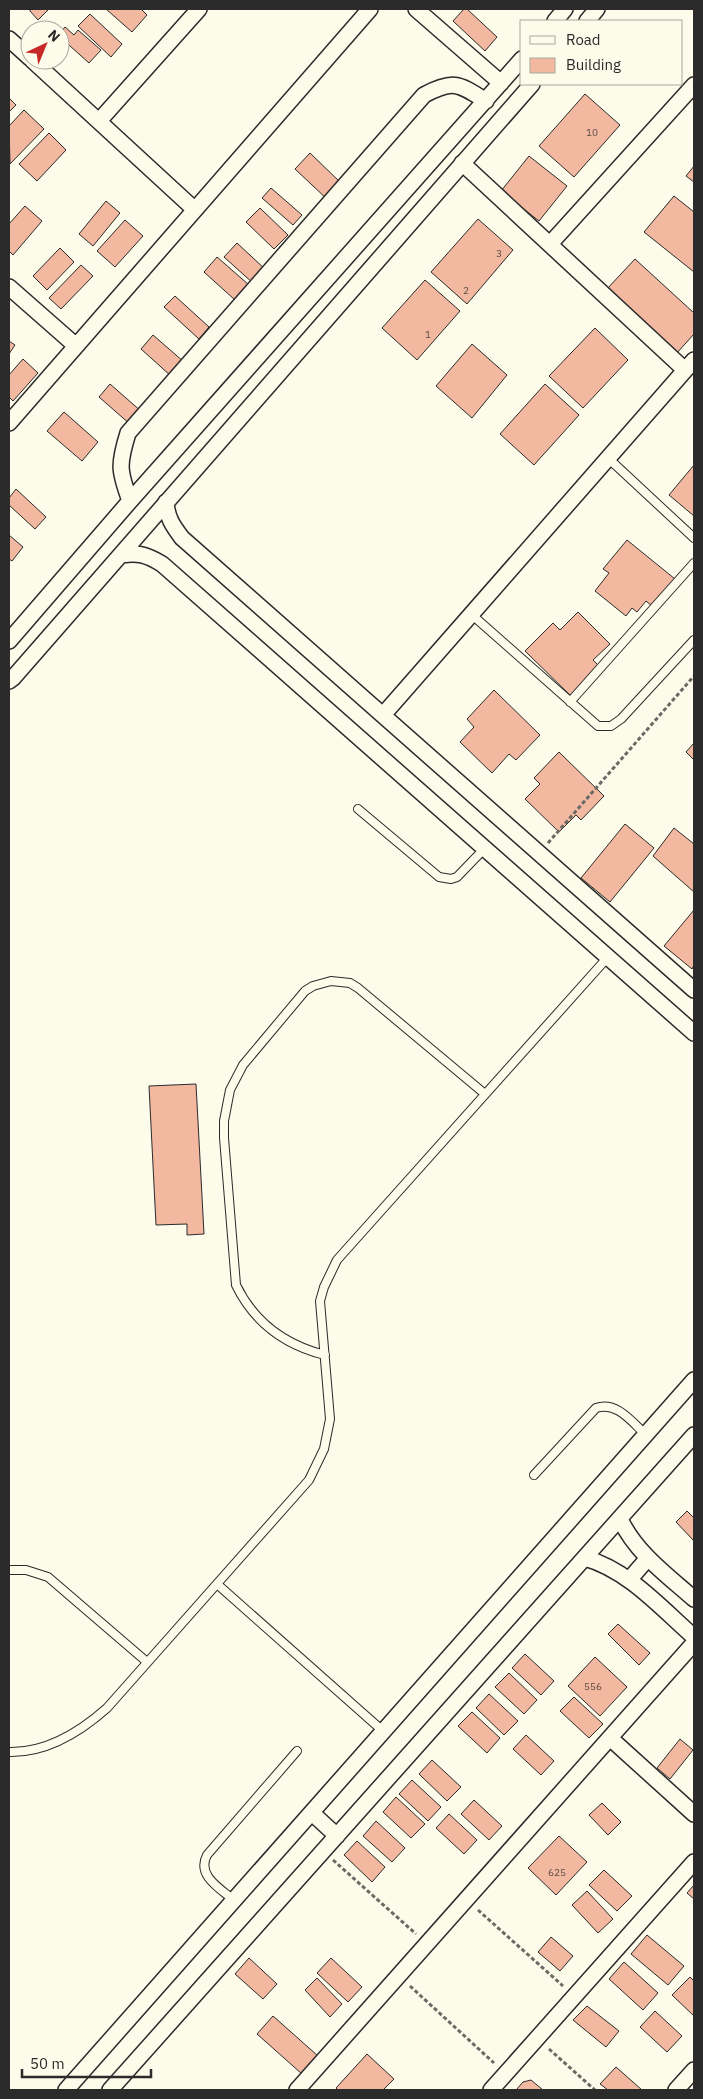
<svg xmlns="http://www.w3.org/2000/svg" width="703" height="2099" font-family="'IBM Plex Sans',sans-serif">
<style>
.building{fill:#f2b8a0;stroke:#2b2b2b}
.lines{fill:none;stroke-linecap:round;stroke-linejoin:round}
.service-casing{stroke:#2b2b2b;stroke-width:10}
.minor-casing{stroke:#2b2b2b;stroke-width:18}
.path{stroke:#6a6964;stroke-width:3;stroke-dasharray:4 2.5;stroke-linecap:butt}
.service{stroke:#fdfbea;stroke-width:8}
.minor{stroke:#fdfbea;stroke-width:15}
.labels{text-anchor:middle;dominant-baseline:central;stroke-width:4;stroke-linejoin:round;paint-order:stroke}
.number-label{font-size:10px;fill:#5d4e48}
</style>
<rect width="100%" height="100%" fill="#fdfbea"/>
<path class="building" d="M 30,9 L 49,9 L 38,20 L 30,11 Z
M 106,9 L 141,9 L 147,15 L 132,32 Z
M 464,9 L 467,9 L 497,37 L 485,51 L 453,21 Z
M 90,14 L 122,44 L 111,57 L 78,26 Z
M 65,27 L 74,35 L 78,30 L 101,50 L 89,63 L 60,37 L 60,33 Z
M 585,94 L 620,125 L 574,177 L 539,146 Z
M 9,98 L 16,105 L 9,112 Z
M 24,110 L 44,129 L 10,164 L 9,126 Z
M 49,133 L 66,150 L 37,181 L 19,164 Z
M 310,153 L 342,184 L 328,200 L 295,169 Z
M 529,156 L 567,186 L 539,221 L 501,191 Z
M 694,166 L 694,182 L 686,176 Z
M 271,188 L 302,215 L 293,225 L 262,198 Z
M 674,196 L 694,212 L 694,272 L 644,232 Z
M 106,201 L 120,213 L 93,246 L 79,234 Z
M 25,206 L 42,221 L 13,255 L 9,251 L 9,224 Z
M 260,208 L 288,235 L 274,249 L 246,222 Z
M 478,219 L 513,250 L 467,304 L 431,272 Z
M 125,220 L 143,236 L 115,267 L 97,251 Z
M 237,243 L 266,270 L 254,284 L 224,257 Z
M 60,248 L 74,262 L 47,290 L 33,276 Z
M 217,257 L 249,285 L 235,300 L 204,272 Z
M 635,259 L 694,313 L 694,334 L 676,354 L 606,290 Z
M 81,265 L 93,276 L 61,309 L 49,298 Z
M 425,280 L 460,311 L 417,360 L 382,328 Z
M 175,296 L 209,327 L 199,339 L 164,307 Z
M 595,328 L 628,360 L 583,408 L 549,376 Z
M 153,335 L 184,362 L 171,376 L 141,349 Z
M 9,341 L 15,345 L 9,354 Z
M 472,344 L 507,375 L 472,418 L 436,386 Z
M 23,359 L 38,373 L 13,401 L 9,397 L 9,375 Z
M 110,384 L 142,412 L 131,425 L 99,397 Z
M 545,384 L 579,415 L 534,465 L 500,434 Z
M 64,412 L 98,442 L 82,461 L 47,431 Z
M 694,465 L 694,516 L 669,495 Z
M 16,489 L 46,517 L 35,529 L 9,505 L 9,498 Z
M 9,535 L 23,547 L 12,561 L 9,559 Z
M 627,540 L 675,579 L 652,606 L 646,601 L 637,612 L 632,608 L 626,616 L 595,591 L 609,573 L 603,569 Z
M 578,612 L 610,644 L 593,660 L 601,668 L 572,697 L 525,651 L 553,623 L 560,630 Z
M 494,690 L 540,735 L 516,760 L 509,754 L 492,773 L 460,742 L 474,727 L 467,719 Z
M 694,743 L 694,760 L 686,752 Z
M 559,752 L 604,796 L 581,820 L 576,815 L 559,832 L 525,799 L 540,784 L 534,778 Z
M 625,824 L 654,848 L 610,902 L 581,878 Z
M 674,828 L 694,844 L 694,892 L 653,856 Z
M 694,910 L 694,965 L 692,969 L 664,946 Z
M 196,1084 L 204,1234 L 187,1235 L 187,1224 L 156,1225 L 149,1086 Z
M 687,1511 L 694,1518 L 694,1541 L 676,1522 Z
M 618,1624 L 650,1653 L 639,1665 L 608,1634 Z
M 525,1654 L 554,1681 L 541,1695 L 512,1668 Z
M 595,1657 L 627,1687 L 600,1716 L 568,1686 Z
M 509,1673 L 537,1700 L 524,1714 L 495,1687 Z
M 489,1694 L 518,1721 L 504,1735 L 476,1708 Z
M 574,1697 L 603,1724 L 589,1738 L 560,1711 Z
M 472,1712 L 500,1738 L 487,1753 L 458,1726 Z
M 526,1735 L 554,1761 L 541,1775 L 513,1749 Z
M 680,1739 L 693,1750 L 670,1779 L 657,1768 Z
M 432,1760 L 461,1787 L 447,1801 L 419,1774 Z
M 412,1780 L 441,1807 L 428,1821 L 399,1794 Z
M 396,1797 L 425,1824 L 411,1838 L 383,1812 Z
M 474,1800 L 502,1826 L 489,1840 L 461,1814 Z
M 602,1803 L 621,1822 L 608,1835 L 589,1815 Z
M 449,1814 L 477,1840 L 464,1854 L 436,1828 Z
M 376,1821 L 405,1848 L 392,1862 L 363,1836 Z
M 559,1836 L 587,1862 L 556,1895 L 528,1868 Z
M 357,1841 L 385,1867 L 372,1882 L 344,1855 Z
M 604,1870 L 632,1896 L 617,1911 L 589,1885 Z
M 694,1885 L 694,1899 L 687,1893 Z
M 587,1891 L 613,1919 L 598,1933 L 572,1905 Z
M 647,1935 L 684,1966 L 668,1985 L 631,1954 Z
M 551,1937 L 573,1956 L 560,1971 L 538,1952 Z
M 249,1958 L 277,1984 L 263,1999 L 235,1974 Z
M 331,1958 L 362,1987 L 348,2002 L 317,1973 Z
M 624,1962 L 658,1993 L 643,2010 L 609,1979 Z
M 690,1977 L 694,1981 L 694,2016 L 672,1995 Z
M 317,1978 L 342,2004 L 330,2017 L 305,1990 Z
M 587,2006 L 619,2031 L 606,2047 L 573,2020 Z
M 655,2011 L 682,2036 L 667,2052 L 640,2027 Z
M 273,2016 L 318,2056 L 302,2074 L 257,2034 Z
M 367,2054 L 394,2079 L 383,2090 L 338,2090 L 336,2088 Z
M 616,2067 L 642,2090 L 608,2090 L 600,2084 Z
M 531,2080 L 543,2090 L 516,2090 L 523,2082 Z"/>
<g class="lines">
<defs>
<path id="service" d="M 608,458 L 694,538
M 471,614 L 598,726 L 611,726 L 621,719 L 694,640
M 570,702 L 694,563
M 358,809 L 439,877 L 451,879 L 457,877 L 485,848
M 325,1355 C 285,1345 254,1322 236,1285 L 224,1138 L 224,1121 L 230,1090 L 243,1065 L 305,991 L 313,986 L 331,981 L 350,983 L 358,988 L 485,1094
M 534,1475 L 596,1408 C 617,1401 632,1422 646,1435
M 9,1570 L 26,1570 L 48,1577 L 147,1662
M 217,1584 L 384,1732
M 9,1752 C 46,1753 80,1732 107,1708 L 309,1480 L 324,1449 L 330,1419 L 320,1301 L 324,1287 L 337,1260 L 608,957
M 235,1901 C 221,1889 196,1876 207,1855 L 297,1751"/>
<path id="minor" d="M 416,9 L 501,83
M 555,21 L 565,9
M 587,21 L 597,9
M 9,39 L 30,58
M 32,60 L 194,209
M 99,121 L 199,9
M 462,163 L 685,370
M 550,244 L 694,85
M 9,287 L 75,345
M 9,423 L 370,9
M 130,501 C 119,471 118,465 128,433 L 424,95 C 454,79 459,84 486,101
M 166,502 C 167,518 173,526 182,538 L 694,990
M 122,555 C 138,552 147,555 162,564 L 694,1033
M 9,641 L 130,501 L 522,59
M 9,681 L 13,678 L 532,84
M 383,715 L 694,360
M 620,1519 C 636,1553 667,1575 694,1599
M 585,1558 C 628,1570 661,1608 694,1637
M 629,1580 L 648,1558
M 610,1738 L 694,1814
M 312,1813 L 337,1836
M 66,2090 L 694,1380
M 110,2090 L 694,1435
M 297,2090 L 694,1643
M 491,2090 L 694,1862
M 676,2090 L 694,2070"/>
</defs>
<use href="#service" class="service-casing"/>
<use href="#minor" class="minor-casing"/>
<path class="path" d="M 548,843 L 694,676
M 333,1860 L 416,1934
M 478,1910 L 563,1986
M 410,1986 L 494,2063
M 549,2049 L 595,2090"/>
<use href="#service" class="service"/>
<use href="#minor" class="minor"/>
</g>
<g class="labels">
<g class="number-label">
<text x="592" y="132">10</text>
<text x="499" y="253">3</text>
<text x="466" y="290">2</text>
<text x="428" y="334">1</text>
<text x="593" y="1686">556</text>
<text x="557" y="1872">625</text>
</g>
</g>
<rect width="703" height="2099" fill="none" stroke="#2b2b2b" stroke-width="20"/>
<rect x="520" y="20" width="162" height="65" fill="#fdfbea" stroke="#a9a89e"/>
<rect x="530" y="36" width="25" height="8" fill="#fdfbea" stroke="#a9a89e"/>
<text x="566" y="45" font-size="15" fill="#2b2b2b">Road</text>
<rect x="530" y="58" width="25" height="15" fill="#f2b8a0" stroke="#a9a89e"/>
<text x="566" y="70" font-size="15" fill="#2b2b2b">Building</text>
<g transform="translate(45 45) rotate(44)"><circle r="24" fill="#fdfbea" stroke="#a9a89e"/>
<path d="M0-4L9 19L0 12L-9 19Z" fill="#c62828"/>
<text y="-8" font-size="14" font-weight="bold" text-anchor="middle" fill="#2b2b2b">N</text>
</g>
<path d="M22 2069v8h129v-8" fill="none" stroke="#2b2b2b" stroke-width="2.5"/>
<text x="30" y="2069" font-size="15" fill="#2b2b2b" stroke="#fdfbea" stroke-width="4" paint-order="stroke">50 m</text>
</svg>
